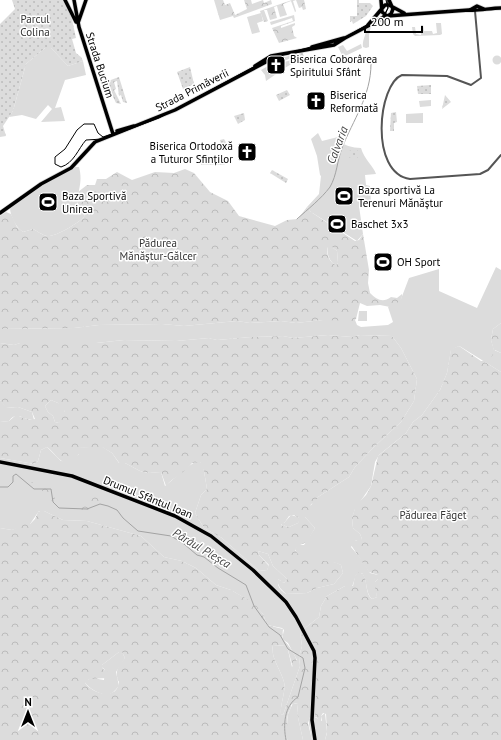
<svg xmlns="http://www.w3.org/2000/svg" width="501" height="740" font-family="'PT Sans',sans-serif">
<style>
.grass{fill:#dcdcdc}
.forest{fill:url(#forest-crowns);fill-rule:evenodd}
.park{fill:url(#park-dots)}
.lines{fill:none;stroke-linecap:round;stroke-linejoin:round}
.stream{stroke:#a3a3a3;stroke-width:1}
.major-casing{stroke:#dbdbdb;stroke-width:5}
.minor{stroke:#555;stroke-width:2}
.major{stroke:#000;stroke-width:3.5}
.tram{stroke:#000;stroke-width:1}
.labels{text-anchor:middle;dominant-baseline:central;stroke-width:3;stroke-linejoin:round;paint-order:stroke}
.park-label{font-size:11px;fill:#333;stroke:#fff}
.poi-label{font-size:11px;fill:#000;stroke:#fff;text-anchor:start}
.street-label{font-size:11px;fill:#000;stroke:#fff}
.water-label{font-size:12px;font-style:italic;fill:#444;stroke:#fff}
</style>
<defs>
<pattern id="forest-crowns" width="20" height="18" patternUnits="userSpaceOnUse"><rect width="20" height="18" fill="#dcdcdc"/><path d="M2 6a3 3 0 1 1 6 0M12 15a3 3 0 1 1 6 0" fill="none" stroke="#bbb"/></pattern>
<pattern id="park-dots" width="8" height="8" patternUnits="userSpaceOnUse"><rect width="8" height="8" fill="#dcdcdc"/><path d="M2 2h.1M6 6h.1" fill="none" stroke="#bbb" stroke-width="1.8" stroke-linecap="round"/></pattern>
</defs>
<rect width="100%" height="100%" fill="#fff"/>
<path class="grass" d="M 261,13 L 263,21 L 257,23 L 260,32 L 252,34 L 247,17 Z
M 436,23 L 441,23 L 442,34 L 440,35 L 415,36 L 413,34 L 412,27 L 415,27 L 416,34 L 421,35 L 421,25 L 423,25 L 424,31 L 432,31 L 433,34 L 437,33 Z
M 371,26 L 369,35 L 369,47 L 366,48 L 363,47 C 362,40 366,36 366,29 Z
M 361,44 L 362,48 L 343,57 L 338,47 L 343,45 L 347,51 Z
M 45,48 L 51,48 L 68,66 L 83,61 L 86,75 L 65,80 L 55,108 L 61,107 L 65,121 L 41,122 L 52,109 L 48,105 L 36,119 L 22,115 L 9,117 L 13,111 L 26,64 Z
M 292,55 L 295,62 L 283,69 L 284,62 L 292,60 L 291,58 L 284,61 L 285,57 Z
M492.5 60a4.5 4.5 0 1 1 9 0a4.5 4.5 0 1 1-9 0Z
M 277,61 L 270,66 L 270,68 L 272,70 L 280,66 L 282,70 L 266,81 L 265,75 L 261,70 Z
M 431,100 L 431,106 L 420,107 L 419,101 Z
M 423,113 L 423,123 L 406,123 L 406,114 Z
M 318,133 L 322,141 L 338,137 L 337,140 C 344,145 352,148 361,148 C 364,159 374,167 376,174 L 365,175 L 366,185 L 370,186 L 371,204 L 363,203 L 359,206 L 363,234 L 357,241 L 311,212 L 307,207 L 319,194 L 321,176 L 320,175 L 317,156 L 311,139 Z
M 73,167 L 79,167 C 83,182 78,189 77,204 L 85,213 L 84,217 C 78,223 56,237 47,236 C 42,235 37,231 33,229 L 23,232 C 16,228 10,215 10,208 L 44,183 Z
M 328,247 L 332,247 L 337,251 L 338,263 L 336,265 C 330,263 326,253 328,247 Z
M 496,267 L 501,270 L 501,323 L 493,329 L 491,340 L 494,350 L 501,353 L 501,372 L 461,347 L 459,346 L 451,350 L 447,373 L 440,390 L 422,415 L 413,422 L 406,433 L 379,455 L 375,462 L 371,486 L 355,509 L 352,518 L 353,528 L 360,534 L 362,539 L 360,541 L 356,540 L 351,547 L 362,560 L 370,573 L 378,575 L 378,579 L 375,582 L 377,597 L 372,599 C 365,593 368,581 362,573 L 356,575 L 352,587 L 345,586 L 327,596 L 321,606 L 319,617 L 300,632 L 302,646 L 299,657 L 300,666 L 283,715 L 281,714 C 280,703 286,693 284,682 C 281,670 270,657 273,645 L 287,646 L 292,667 L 297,660 L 288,643 L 282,639 L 284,630 L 282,628 L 267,625 L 263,614 L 253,603 L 231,590 L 216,585 L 196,568 L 182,561 L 164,557 L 141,536 L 87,521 L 63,520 L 44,511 L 39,511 L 30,524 L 12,530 L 0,528 L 0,458 L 34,464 L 38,461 L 41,450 L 47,447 L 61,461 L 71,462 L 79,454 L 78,448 L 101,446 L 112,453 L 119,463 L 125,463 L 140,471 L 148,473 L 161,472 L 165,486 C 172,481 190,462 199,461 L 203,465 L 207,489 L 201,495 L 195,513 L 204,528 L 222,538 L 259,571 L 267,570 L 269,565 L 259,555 L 258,551 L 268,554 L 273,566 L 287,579 L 284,583 L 278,579 C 277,586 280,590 286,594 L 307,593 L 317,588 L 334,584 L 343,573 L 341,565 C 327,557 302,569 295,549 L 298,545 L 304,545 L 315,528 L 305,517 L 305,512 L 318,497 L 349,477 L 355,467 L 374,447 L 401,422 L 414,401 L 417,379 L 401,348 L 392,336 L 360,335 L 352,337 L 328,335 L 293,338 L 283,336 L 251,337 L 217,340 L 209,338 L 176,341 L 124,340 L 96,343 L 20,343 L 14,345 L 0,343 L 0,329 L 74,328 L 99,325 L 162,324 L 184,326 L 237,321 L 250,323 L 281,321 L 296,323 L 323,320 L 355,320 L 357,325 L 361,327 L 388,325 L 393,322 L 388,307 L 401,299 L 409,278 L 439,269 L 439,291 L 477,308 Z
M 359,311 L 367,311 L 367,321 L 358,321 Z
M 0,400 L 7,408 L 18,407 L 32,412 L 34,420 C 24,421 17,410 9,421 L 0,422 Z
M 51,400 L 58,403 L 65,411 L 59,423 L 55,422 L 53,416 L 48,412 L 45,406 Z
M 291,515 L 298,517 L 300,519 L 298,523 L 289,527 L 282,525 L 282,523 L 284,523 Z
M 119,652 L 122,652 L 125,658 L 116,672 L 119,686 C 117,688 114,692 112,693 C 104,698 90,689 85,683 L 86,680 L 93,678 L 104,680 L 105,670 L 102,667 L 102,665 Z
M 293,703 L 298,704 L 297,713 L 303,740 L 288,740 L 286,737 L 288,714 Z
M 325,713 L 327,732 L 325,740 L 312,740 L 309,724 L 309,719 L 313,716 L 322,721 L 321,716 Z"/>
<path class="forest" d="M 214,0 L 223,0 L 225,5 L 230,3 L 235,15 L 247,9 L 244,0 L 251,0 L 252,4 L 263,0 L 264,3 L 271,0 L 272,4 L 234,18 L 233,16 L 220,20 Z
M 292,0 L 296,0 L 293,1 L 296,11 L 295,12 L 291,1 L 283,4 L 287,15 L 280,17 L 277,6 L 274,7 L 277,18 L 270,20 L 267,10 L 264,10 L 268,21 L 264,22 L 260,11 Z
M 296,0 L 304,0 L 306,9 L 303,10 L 302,7 L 299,8 Z
M 294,15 L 295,21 L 281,26 L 281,28 L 295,23 L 295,25 L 292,27 L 294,36 L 297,38 L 279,43 L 272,28 L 293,21 L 292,18 L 271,25 L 270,22 Z
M 185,169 L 194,173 L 210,192 L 228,201 L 239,216 L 275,226 L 287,220 L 298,219 L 307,207 L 311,212 L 355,241 L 359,240 L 363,234 L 369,270 L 368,283 L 370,293 C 377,300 383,303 391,297 L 397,298 L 402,294 C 403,302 395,304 390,307 L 380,305 L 367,306 L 360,303 L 356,319 L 353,321 L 323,320 L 296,323 L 281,321 L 250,323 L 237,321 L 184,326 L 162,324 L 99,325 L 74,328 L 0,329 L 0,216 L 6,212 L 11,214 L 17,227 L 23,232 L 33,229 C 37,231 42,235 47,236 C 56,237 78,223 84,217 L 85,213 L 77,202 L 78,192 L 87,185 L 95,185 L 97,179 L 106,179 L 117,172 L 132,180 L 155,172 L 174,173 ZM 328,247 L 332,247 L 337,251 L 338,263 L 336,265 C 330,263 325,253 328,247 Z
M 501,323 L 501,353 L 495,350 C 493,356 490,359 485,362 L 501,372 L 501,740 L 325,740 L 327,733 L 326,714 L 323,713 L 321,716 L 321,722 L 316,717 L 310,717 L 308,723 L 312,740 L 303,740 L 297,713 L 298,704 L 294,703 L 291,705 C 291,710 289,710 288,714 C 287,717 287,738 288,740 L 0,740 L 0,528 L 12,530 L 24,524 L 30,524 L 35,519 L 38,512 L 42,510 L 63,520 L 87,521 L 141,536 L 164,557 L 182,561 L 196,568 L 216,585 L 231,590 L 254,603 L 263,614 L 267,625 L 283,629 L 282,639 C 289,644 299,659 297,667 L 293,668 L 287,646 L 273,645 C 270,657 281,670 284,682 C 286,693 280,703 281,714 L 283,715 L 300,666 L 299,657 L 302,646 L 300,632 L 319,617 L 321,606 L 327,596 L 345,586 L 353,586 L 355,576 L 359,572 L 363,574 C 368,582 365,594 372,599 L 377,597 L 374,583 L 378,579 L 378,575 L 369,572 L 349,542 L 362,539 L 360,534 L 353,528 L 352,518 L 356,505 L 366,495 L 371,486 L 378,456 L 406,433 L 413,422 L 422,415 L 440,390 L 447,373 L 451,349 L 459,346 L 481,361 L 487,360 L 494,351 L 491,340 L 493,329 ZM 119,652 L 122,652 L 125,658 C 118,666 114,672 119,682 C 117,701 93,694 85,683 L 89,679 L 108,678 L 109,673 L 103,669 L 102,665 Z
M 328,335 L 352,337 L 360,335 L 392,336 L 401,348 L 417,379 L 414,401 L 401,422 L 374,447 L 355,467 L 349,477 L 318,497 L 315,503 L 311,504 L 310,509 L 305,513 L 305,517 L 315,528 L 307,542 L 298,546 L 295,550 C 306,568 327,556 341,565 L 343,573 L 334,584 L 317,588 L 307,593 L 286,594 L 280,588 L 276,579 L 278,579 L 284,583 L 287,579 L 273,566 L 268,554 L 258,551 L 259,555 L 269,566 L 267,570 L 259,571 L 222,538 L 204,528 L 195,513 L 201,495 L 207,489 L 204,471 L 200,462 L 192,463 C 185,473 173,477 166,486 L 161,472 L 149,473 L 140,471 L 125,463 L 120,464 L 112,453 L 102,447 L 79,448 L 80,453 C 77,455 77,459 74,461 C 63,470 54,451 47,447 L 41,450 L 38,461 L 34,464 L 0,458 L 0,422 L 9,421 L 16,415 L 30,420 L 35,419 L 32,412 L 18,407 L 6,408 L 0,400 L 0,343 L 14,345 L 20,343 L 96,343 L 124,340 L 176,341 L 209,338 L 217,340 L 251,337 L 283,336 L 293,338 ZM 51,400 L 58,403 L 60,409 L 65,411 L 60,417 L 59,423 L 55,422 L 53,416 L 48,412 L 45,406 ZM 294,515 L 299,518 L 298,523 L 289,527 L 281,525 L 285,522 L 289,516 Z
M 22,476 L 37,485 L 52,485 L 56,489 L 54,506 L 48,506 L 38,495 L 44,491 C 33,491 22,488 18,478 Z
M 91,492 L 101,501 L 91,507 L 89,510 L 79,510 L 76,508 L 80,505 L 83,494 Z"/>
<path class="park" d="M 12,0 L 64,0 L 70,10 L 76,38 L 72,39 L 76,53 L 81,57 L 83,61 L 68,66 L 51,48 L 45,48 L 26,64 L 13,111 L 3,126 L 6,136 L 0,137 L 0,24 L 15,9 Z
M 357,0 L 359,0 L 359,3 L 370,3 L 373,6 L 366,16 L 353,24 L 352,21 L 350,22 L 350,16 L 357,16 Z
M 302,52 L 304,56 L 296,62 L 293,55 Z
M 190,67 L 194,84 L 183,89 L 177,72 Z
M 119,77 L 127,103 L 123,102 L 121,95 L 119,96 L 117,81 L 114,82 L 116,89 L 114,90 L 121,104 L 116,103 L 109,88 L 105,86 L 108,81 Z
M 431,85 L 431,94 L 418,94 L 417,86 Z
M 287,90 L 290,95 L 279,101 L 276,95 Z
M 445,95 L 451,102 L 442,109 Z
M 396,112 L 397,122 L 394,123 L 394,131 L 390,131 L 391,113 Z
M 244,113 L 245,120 L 238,124 L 234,116 Z
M 224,139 L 230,149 L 223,151 L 220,140 Z
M 356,149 L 361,154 L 360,156 L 355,159 L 351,157 L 348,158 L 349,151 Z
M 220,161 L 225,165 L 201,165 L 201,163 Z
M 272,170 L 288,179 L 286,183 L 270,173 Z"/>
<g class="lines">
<path class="stream" d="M 297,219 C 308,209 321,199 330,187 C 337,175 337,161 342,148 C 353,120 371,96 371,64
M 0,487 L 8,487 L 13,482 L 13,476 L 16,474 L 34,489 L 51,489 L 53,502 L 59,508 L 87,509 L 100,504 L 108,506 L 117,510 L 123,518 L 138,531 L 171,536 L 184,544 L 197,555 L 204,557 L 218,568 L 246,585 L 254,606 L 269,627 L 280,635 L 288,649 L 303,658 L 305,668 L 298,697 C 284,706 283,725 286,740"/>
<defs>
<path id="major" d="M 65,0 L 76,22
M 74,0 L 79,27 L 113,134
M 381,0 L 382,12 L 387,16 L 469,10 C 479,11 490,8 501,8
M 470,10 L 477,6 L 484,9
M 78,23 L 86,0
M 368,25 L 385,5 L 389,5 L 404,13
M 312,47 L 344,38
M 255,66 L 271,56 L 334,45 L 345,38 L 391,14 L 393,9 L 389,0
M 117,131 L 134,126
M 0,213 L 41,184 L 71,168 L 95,142 L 175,110 L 279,55
M 0,462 L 72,476 L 175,516 L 211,536 L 253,570 L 286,602 L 296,617 L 314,651 L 315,658 L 312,720 L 315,740"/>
</defs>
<use href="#major" class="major-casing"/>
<path class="minor" d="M 475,11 L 481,78 L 471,85 L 447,76 L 402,75 C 378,84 369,173 410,179 L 480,174 L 488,170 L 501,155"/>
<use href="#major" class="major"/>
<path class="tram" d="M 386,0 L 388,8 L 384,15 L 344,38 L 270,58 L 174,110 L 150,121 L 103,137 L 98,133 L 94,124 L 84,124 L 77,130 L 65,149 L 55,157 L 55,164 L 61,167 C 74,163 78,149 86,140 L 103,139 L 159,118 L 275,57 L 344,39 L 385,15 L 388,8 L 387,0"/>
</g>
<defs>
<symbol id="church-square" viewBox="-11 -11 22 22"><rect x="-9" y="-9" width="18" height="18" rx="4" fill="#000" stroke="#fff"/><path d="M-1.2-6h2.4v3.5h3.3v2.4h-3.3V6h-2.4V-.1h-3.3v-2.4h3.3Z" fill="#fff"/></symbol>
<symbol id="stadium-square" viewBox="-11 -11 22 22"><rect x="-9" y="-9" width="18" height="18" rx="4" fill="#000" stroke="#fff"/><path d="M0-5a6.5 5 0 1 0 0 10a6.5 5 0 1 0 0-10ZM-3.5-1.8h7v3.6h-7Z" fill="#fff"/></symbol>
</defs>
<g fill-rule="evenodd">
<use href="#church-square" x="265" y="54" width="22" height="22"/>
<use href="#church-square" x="305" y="90" width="22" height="22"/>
<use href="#church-square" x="236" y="141" width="22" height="22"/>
<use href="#stadium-square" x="333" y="185" width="22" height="22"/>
<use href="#stadium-square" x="37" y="191" width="22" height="22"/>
<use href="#stadium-square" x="326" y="213" width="22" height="22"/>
<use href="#stadium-square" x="372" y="251" width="22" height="22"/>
</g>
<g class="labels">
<g class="park-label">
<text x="35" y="19">Parcul<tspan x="35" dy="13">Colina</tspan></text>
<text x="158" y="243">Pădurea<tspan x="158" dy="13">Mănăștur-Gălcer</tspan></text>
<text x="433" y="515">Pădurea Făget</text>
</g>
<g class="poi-label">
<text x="290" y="59">Biserica Coborârea<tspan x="290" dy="13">Spiritului Sfânt</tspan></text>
<text x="330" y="95">Biserica<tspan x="330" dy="13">Reformată</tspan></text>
<text x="233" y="146" text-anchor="end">Biserica Ortodoxă<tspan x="233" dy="13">a Tuturor Sfinților</tspan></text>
<text x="358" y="190">Baza sportivă La<tspan x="358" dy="13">Terenuri Mănăștur</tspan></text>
<text x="62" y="196">Baza Sportivă<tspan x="62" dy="13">Unirea</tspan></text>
<text x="351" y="224">Baschet 3x3</text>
<text x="397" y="262">OH Sport</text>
</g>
<g class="street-label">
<text transform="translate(100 65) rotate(72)">Strada Bucium</text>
<text transform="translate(192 90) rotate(-27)">Strada Primăverii</text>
<text transform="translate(148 497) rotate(22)">Drumul Sfântul Ioan</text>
</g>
<g class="water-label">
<text transform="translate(337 145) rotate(-69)">Calvaria</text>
<text transform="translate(202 548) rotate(31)">Pârâul Pleșca</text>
</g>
</g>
<g transform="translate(28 712)" stroke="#ffffff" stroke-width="3" paint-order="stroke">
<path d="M0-3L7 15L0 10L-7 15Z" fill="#000000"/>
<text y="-6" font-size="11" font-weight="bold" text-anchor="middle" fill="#000000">N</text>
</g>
<path d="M365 26v6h57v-6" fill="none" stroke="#000000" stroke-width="2"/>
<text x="371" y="26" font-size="12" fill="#000000" stroke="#ffffff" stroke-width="3" paint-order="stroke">200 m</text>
</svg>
